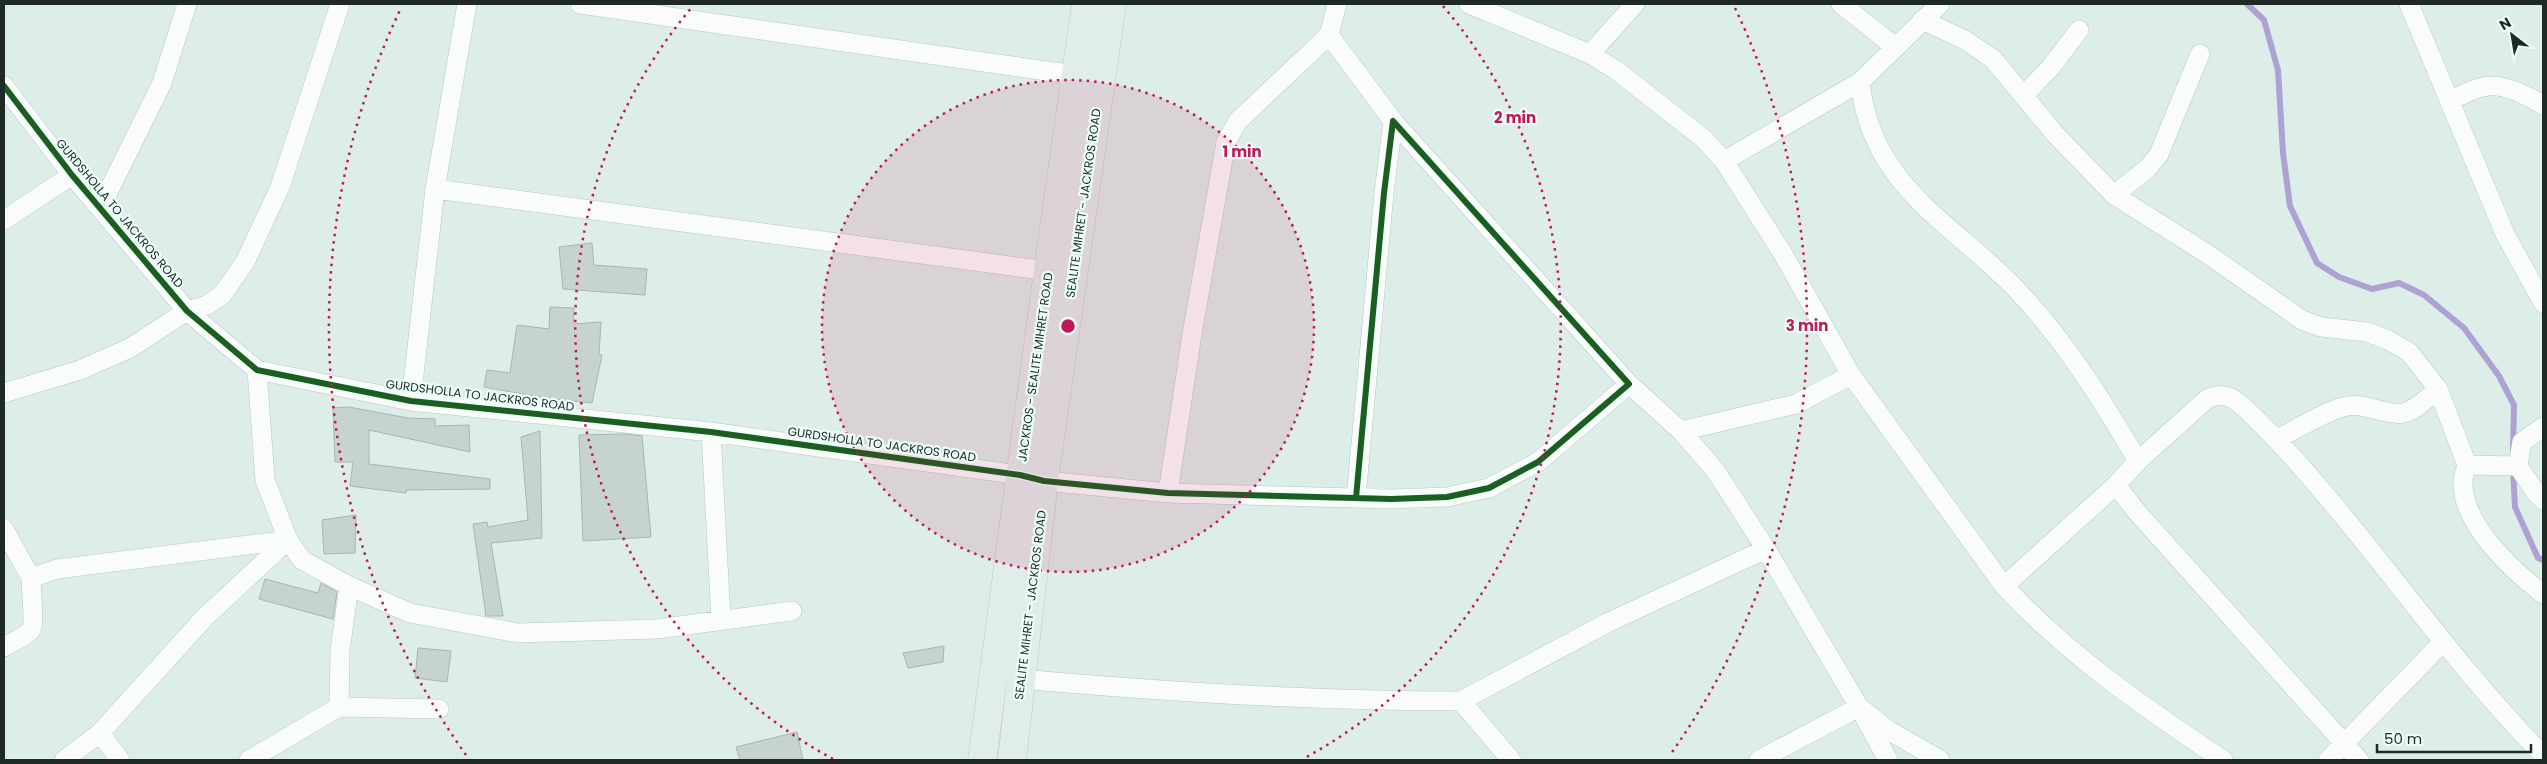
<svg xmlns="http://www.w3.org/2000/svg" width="2547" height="764" font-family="Poppins,sans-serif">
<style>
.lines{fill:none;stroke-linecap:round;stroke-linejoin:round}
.stream{stroke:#aea1d4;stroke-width:6}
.building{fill:#c6d3cf;stroke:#a9b5b2}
.minor-casing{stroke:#bac7c3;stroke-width:20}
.primary-casing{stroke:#c2cac8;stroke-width:29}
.minor{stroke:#fafcfc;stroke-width:19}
.primary{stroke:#e0edeb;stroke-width:28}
.cycleway-casing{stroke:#ecfef9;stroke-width:9}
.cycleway{stroke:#1b5e20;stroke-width:6}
.ring{fill:none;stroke:#c2185b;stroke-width:2.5;stroke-dasharray:2.5 5}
.labels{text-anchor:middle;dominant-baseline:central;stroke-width:4.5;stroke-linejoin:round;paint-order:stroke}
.street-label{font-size:12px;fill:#1f2a27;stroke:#ecfef9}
.centre{fill:#c2185b;stroke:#ecfef9;stroke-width:2.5}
.ring-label{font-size:15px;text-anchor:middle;font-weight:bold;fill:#c2185b;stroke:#ecfef9;stroke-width:4.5;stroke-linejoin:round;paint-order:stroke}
</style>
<rect width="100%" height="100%" fill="#ddede8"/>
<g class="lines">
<path class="stream" d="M 2247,4 L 2264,20 L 2278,70 L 2283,153 L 2290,206 L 2317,263 L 2339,277 L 2372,289 L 2399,283 L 2424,295 L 2464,328 L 2499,376 L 2514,405 L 2513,451
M 2513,469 L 2515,507 L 2538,558 L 2543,560"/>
</g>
<path class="building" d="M 592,243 L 594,265 L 647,269 L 645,295 L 563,289 L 559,247 Z
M 550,307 L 574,308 L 573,324 L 601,322 L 599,354 L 602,355 L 592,403 L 545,398 L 484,387 L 487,370 L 510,373 L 517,325 L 549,329 Z
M 349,407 L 408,418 L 435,419 L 435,426 L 469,425 L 470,452 L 369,430 L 369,464 L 490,479 L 490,489 L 406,490 L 406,493 L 350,486 L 353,462 L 335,462 L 333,408 Z
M 540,431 L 542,538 L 491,543 L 503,616 L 486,616 L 473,524 L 487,522 L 488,527 L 528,520 L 521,437 Z
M 625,434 L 642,436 L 651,537 L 583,541 L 579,435 Z
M 356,515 L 355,553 L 324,554 L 322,520 Z
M 265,579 L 318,593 L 321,583 L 337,592 L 333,619 L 259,599 Z
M 944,646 L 943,662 L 908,668 L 903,653 Z
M 418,648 L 451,651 L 447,682 L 415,678 Z
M 797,732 L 803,760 L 740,760 L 736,747 Z"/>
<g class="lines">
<defs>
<path id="minor" d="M 580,4 L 1075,75
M 1469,4 L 1590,54 L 1616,70 L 1704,139 L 1724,161 L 1783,254 L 1851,375 L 1796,404 L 1681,431
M 1841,4 L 1894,46
M 1940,4 L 1860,82 C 1871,186 1950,221 2015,288 C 2064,339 2102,400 2138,461
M 2409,4 L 2505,234 L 2543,303
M 1922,20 L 1965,40 L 1993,59 L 2055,134 L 2114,195 L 2206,253 L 2302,320 L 2321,327 L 2367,332 L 2388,340 L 2409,352 L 2438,389 L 2467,465 L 2518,466
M 1329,35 L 1393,121
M 1590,54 L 1635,4
M 4,86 L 72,175 L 187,311 L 257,370 L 411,401 L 711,432 L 1020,475 L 1044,481 L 1168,493 L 1391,499 L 1447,497 L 1489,488 L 1538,462 L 1629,384 L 1393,121 L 1384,193 L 1356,498
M 2024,95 L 2051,67 L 2079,30
M 2450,100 C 2461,96 2472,89 2483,87 C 2501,82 2528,96 2543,105
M 1724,161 L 1860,82
M 435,189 L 1048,271
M 2114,195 L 2148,168 L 2159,154 L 2200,54
M 100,208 L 162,83 L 187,4
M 4,220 L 72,175
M 257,370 L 265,480 L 288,540 L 302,560 L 349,586 L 410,613 L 518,633 L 657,629 L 792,611
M 1851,375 L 2004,586 C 2068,655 2145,708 2223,760
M 1629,384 L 1681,431 L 1715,470 L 1766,549 L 1859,707 L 1759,760
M 4,393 L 80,370 L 130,348 L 187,311 L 207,305 L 222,295 L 245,262 L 280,187 L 340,4
M 411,401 L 435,189 L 467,4
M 2543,427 L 2522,442 L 2518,466 L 2536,493 L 2543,500
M 711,432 L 721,620
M 2277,439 C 2295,430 2324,412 2343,407 C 2365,401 2384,416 2403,413 C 2417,410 2428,397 2438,389
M 2467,465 C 2465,471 2462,478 2463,484 C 2463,525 2513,571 2543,594
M 1168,493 L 1192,334 L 1226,142 L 1238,121 L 1329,35 L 1337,4
M 4,529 L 31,578 L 57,569 L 288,540
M 2004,586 L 2116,485
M 4,647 C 12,642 25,637 31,630 C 35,624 31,588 31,578
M 1020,679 C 1167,692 1314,701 1461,701 L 1511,760
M 1461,701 L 1607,623 L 1766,549
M 339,707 L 340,651 L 349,586
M 100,733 L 120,760
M 64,760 L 100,733 L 205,617 L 288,540
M 249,760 L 339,707 L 439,709
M 1888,760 L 1859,707 L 1888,730 L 1940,760
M 2328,760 L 2443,642
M 2359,760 L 2137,512 L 2116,485 L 2138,461 L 2207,399 C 2215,396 2220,394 2229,397 C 2243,402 2285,449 2297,462 C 2382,557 2453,664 2543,755"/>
<path id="primary" d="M 982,760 L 1048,271 L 1086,4
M 1012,760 L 1044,481 L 1112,4"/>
</defs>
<use href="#minor" class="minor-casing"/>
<use href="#primary" class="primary-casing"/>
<use href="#minor" class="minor"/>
<use href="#primary" class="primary"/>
<defs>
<path id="cycleway" d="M 4,86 L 72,175 L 187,311 L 257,370 L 411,401 L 711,432 L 1020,475 L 1044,481 L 1168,493 L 1391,499 L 1447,497 L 1489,488 L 1538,462 L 1629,384 L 1393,121 L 1384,193 L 1356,498"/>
</defs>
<use href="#cycleway" class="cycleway-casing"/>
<use href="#cycleway" class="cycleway"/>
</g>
<circle cx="1068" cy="326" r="246" fill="#c2185b" fill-opacity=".12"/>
<g class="ring">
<circle cx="1068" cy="326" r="246"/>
<path d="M833 759A493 493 0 0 1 693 6M1443 6A493 493 0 0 1 1303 759"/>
<path d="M466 755A739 739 0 0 1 401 8M1735 8A739 739 0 0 1 1670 755"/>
</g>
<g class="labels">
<g class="street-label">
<text transform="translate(1083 203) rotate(-82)">SEALITE MIHRET - JACKROS ROAD</text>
<text transform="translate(120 213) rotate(50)">GURDSHOLLA TO JACKROS ROAD</text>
<text transform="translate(1035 367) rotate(-82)">JACKROS - SEALITE MIHRET ROAD</text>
<text transform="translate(480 395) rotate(7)">GURDSHOLLA TO JACKROS ROAD</text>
<text transform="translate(882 444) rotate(8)">GURDSHOLLA TO JACKROS ROAD</text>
<text transform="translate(1030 605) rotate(-83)">SEALITE MIHRET - JACKROS ROAD</text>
</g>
</g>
<circle cx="1068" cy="326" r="8" class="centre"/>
<g class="ring-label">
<text x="1515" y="123">2 min</text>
<text x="1242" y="157">1 min</text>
<text x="1807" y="331">3 min</text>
</g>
<rect width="2547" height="764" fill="none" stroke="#1f2a27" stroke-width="10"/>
<g transform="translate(2512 35) rotate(329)" stroke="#ecfef9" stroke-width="4" paint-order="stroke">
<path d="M0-4L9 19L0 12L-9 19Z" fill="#1f2a27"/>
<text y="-8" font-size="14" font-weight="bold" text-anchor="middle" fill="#1f2a27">N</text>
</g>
<path d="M2377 744v8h154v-8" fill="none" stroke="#1f2a27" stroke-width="2.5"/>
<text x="2384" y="744" font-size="15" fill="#1f2a27" stroke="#ecfef9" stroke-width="4" paint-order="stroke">50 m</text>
</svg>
